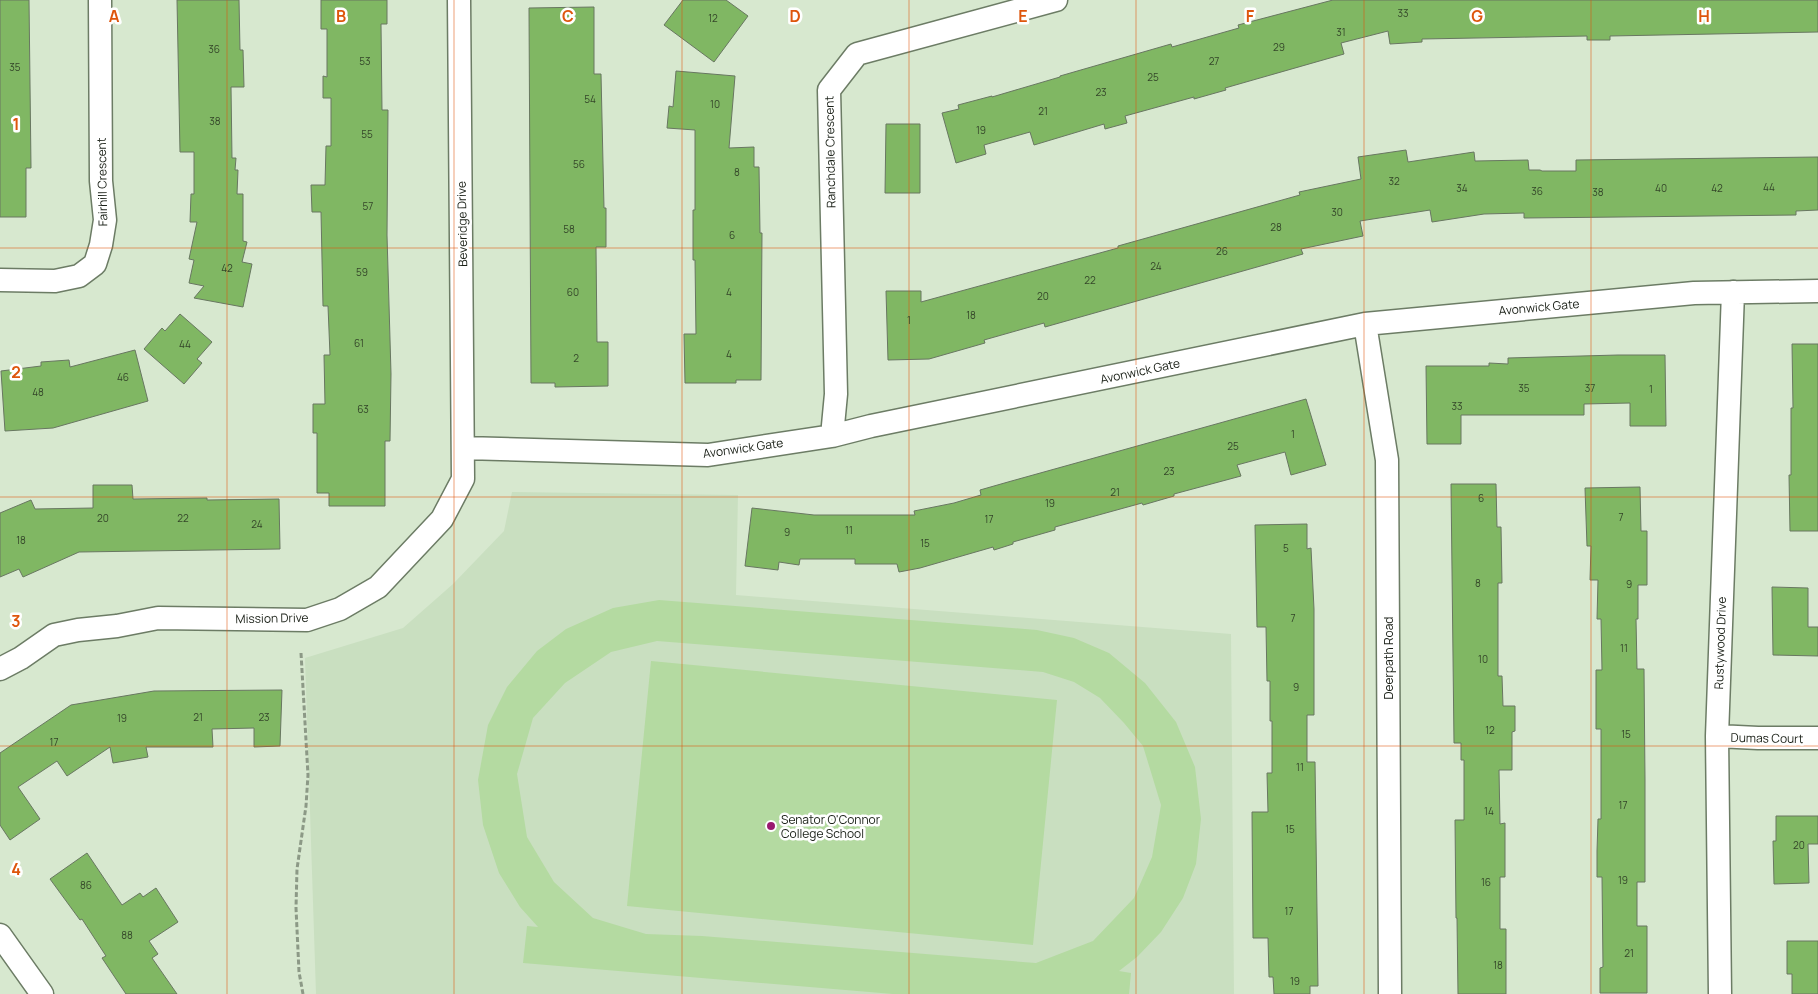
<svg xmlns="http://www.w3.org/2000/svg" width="1818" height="994" font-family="Manrope,sans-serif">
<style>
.built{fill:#c9dfc0}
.green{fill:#b4daa1;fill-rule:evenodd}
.building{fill:#80b763;stroke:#687761}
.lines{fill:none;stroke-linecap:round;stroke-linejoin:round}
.street-casing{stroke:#6c7c65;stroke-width:25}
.path{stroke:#8c9986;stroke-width:3;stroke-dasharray:5 2.5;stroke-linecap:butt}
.street{stroke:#fff;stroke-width:22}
.grid{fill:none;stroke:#de560c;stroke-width:1;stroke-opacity:0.55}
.poi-dot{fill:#9a1a70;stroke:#fff;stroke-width:2}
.labels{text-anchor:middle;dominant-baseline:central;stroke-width:5;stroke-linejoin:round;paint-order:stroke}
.number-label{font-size:10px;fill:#334529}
.street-label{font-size:12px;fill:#191f16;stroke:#fff}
.poi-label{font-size:12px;fill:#191f16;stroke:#fff;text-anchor:start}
.grid-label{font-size:16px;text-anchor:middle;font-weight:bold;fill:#de560c;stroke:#fff;stroke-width:5;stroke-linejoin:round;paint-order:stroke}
</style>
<rect width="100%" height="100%" fill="#d7e8cf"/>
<path class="built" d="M 512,492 L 738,495 L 736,595 L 1231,634 L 1234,994 L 316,994 L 305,658 L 403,628 L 453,584 L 504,531 Z"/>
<path class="green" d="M 659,600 L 1037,630 L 1074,638 L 1109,653 L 1145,683 L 1176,722 L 1195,767 L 1201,819 L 1196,864 L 1183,898 L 1161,932 L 1137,957 L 1119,971 L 1131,973 L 1129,994 L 893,994 L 523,963 L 527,926 L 538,927 L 520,907 L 499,873 L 483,825 L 478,780 L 488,725 L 507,687 L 537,651 L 566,629 L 613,608 ZM 657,641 L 1043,672 L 1074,682 L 1100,698 L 1124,723 L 1143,746 L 1161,805 L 1152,857 L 1134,898 L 1093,941 L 1036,963 L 702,936 L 646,934 L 593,918 L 554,882 L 527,837 L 517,774 L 533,718 L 565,683 L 611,652 Z
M 651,661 L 1057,700 L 1033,945 L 627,906 Z"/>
<path class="building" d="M 0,0 L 29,0 L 31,168 L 26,168 L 26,217 L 0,217 Z
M 177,0 L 239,0 L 240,50 L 243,50 L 244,87 L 231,87 L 232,158 L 236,158 L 235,170 L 238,170 L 237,194 L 243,194 L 243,241 L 247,242 L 242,262 L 252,264 L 243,307 L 194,298 L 204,286 L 189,283 L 194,260 L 189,259 L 197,222 L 190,222 L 191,194 L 194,194 L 194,152 L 180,152 Z
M 321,0 L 387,0 L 387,24 L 381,24 L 382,110 L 388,110 L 387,235 L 391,374 L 390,441 L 385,441 L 385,506 L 329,506 L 329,493 L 317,493 L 317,433 L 313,433 L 313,404 L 325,404 L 324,355 L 330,355 L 328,306 L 323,306 L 321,212 L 312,212 L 311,185 L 325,185 L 326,146 L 331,146 L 331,98 L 323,98 L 323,76 L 327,77 L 327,29 L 321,29 Z
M 683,0 L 726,0 L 748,16 L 714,62 L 664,25 Z
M 1333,0 L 1818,0 L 1818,32 L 1610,36 L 1610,40 L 1587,40 L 1587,36 L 1422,39 L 1422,42 L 1390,44 L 1388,31 L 1341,43 L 1344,54 L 1225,88 L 1226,90 L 1194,99 L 1194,97 L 1125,116 L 1127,123 L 1105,129 L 1104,124 L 1034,145 L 1030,132 L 984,145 L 986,154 L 956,163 L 942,113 L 959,109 L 958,105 L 992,96 L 992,97 L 1060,77 L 1060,76 L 1171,44 L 1172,47 L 1239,28 L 1238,25 Z
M 594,7 L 594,74 L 601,74 L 604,208 L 606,208 L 606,247 L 596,247 L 597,342 L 608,342 L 608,386 L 555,387 L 555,383 L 531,383 L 529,8 Z
M 676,71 L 735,76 L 729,148 L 754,147 L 754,167 L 759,167 L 760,233 L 762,233 L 761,380 L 736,380 L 736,383 L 685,383 L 684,334 L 696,334 L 695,260 L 693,260 L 693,210 L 695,210 L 695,130 L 667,128 L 669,106 L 673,107 Z
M 886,124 L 920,124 L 920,193 L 885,193 Z
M 1406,150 L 1408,162 L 1474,152 L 1475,161 L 1528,160 L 1529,170 L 1540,170 L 1542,171 L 1576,171 L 1576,160 L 1818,157 L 1818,210 L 1796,211 L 1796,215 L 1621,217 L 1524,218 L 1524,213 L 1484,214 L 1432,222 L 1430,210 L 1360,221 L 1363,236 L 1301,249 L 1303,254 L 1045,327 L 1044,323 L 984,340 L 985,343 L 929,359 L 888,360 L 886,291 L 921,291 L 921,302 L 1118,248 L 1118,246 L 1300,195 L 1299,192 L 1361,179 L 1358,157 Z
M 180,314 L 212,342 L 197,359 L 202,363 L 184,384 L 144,349 L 162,328 L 165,331 Z
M 1792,344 L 1818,344 L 1818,531 L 1790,531 L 1789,475 L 1791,475 L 1791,408 L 1793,408 Z
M 135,350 L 148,401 L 53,428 L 5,431 L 1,371 L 41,366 L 41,362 L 69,360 L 70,367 Z
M 1618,355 L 1665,355 L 1666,426 L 1630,426 L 1630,403 L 1584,404 L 1584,415 L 1461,415 L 1461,444 L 1427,444 L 1426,366 L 1489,366 L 1489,363 L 1508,364 L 1508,358 Z
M 1306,399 L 1326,465 L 1291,475 L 1285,452 L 1237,465 L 1241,476 L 1174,494 L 1174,496 L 1143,505 L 1142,503 L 1055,527 L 1055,530 L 1013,542 L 1013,544 L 994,550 L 993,547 L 920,568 L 899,572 L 897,564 L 855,564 L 855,559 L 800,559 L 799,565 L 779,562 L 778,570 L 745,566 L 752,508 L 814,515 L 915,515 L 914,511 L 954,503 L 981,495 L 980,490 L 1008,482 Z
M 1451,484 L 1496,484 L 1497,527 L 1501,527 L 1502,583 L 1498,583 L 1498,676 L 1502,676 L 1503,706 L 1515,706 L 1515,731 L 1512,732 L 1512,770 L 1499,770 L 1500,824 L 1505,823 L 1505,877 L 1500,877 L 1500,929 L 1506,929 L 1506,994 L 1458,994 L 1457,918 L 1456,918 L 1455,820 L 1464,820 L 1464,760 L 1461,760 L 1461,743 L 1454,743 Z
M 93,485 L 132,485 L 133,499 L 207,498 L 207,500 L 279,499 L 280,549 L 79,552 L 23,577 L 19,569 L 0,577 L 0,513 L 31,500 L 35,509 L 93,508 Z
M 1640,487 L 1641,531 L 1647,531 L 1647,585 L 1638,585 L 1638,619 L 1636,619 L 1637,669 L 1644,669 L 1645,779 L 1645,882 L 1637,882 L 1637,926 L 1647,926 L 1647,993 L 1600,993 L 1600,968 L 1603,967 L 1602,877 L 1597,877 L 1597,851 L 1598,819 L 1601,819 L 1601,729 L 1596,729 L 1596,670 L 1602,670 L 1601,619 L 1597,619 L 1598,580 L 1590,580 L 1591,546 L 1587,546 L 1585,488 Z
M 1307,524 L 1307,549 L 1311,548 L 1314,609 L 1314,715 L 1307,715 L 1307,762 L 1315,762 L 1318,986 L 1310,986 L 1310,994 L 1274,994 L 1273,977 L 1269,977 L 1268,938 L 1253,938 L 1252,812 L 1268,812 L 1267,773 L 1272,773 L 1272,721 L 1270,721 L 1270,681 L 1267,681 L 1266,627 L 1257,627 L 1255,525 Z
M 1772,587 L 1808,588 L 1808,627 L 1818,627 L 1818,656 L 1773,655 Z
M 282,690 L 280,746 L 254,747 L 254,728 L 212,729 L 213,747 L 146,747 L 148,757 L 113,763 L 110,747 L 67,776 L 57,761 L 18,787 L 40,819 L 10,840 L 0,825 L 0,753 L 71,705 L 154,691 Z
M 1776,816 L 1818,816 L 1818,844 L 1808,844 L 1809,883 L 1774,884 L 1773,841 L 1776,841 Z
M 87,853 L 122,905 L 140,893 L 143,897 L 156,888 L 178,922 L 149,941 L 158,954 L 152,958 L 177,994 L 126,994 L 102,958 L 106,956 L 82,919 L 80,920 L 50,879 Z
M 1787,941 L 1818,941 L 1818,994 L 1792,994 L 1792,974 L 1787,974 Z"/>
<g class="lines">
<defs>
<path id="street" d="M 0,280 L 55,281 L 79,276 L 95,264 L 101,245 L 105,220 L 101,181 L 100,0
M 1365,324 L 1387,460 L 1390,994
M 832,436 L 836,394 L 829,90 L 857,54 L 1056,0
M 464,448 L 708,455 L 832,436 L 871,426 L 1365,324 L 1694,293 L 1818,291
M 0,669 L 21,658 L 54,635 L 78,630 L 117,626 L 158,618 L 307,620 L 340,609 L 378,587 L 442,519 L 463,479 L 459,0
M 1717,736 L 1758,738 L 1818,738
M 0,935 L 42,994
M 1720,994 L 1717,736 L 1733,292"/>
</defs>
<use href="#street" class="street-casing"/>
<path class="path" d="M 301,653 L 308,775 L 306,806 L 297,869 L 296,908 L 299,972 L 303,994"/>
<use href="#street" class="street"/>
</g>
<path class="grid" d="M 227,0 L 227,994M 454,0 L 454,994M 682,0 L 682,994M 909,0 L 909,994M 1136,0 L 1136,994M 1364,0 L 1364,994M 1591,0 L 1591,994M 0,248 L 1818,248M 0,497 L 1818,497M 0,746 L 1818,746"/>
<circle class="poi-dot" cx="771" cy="826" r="5"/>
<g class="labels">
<g class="number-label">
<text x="1403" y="13">33</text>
<text x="713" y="18">12</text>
<text x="1341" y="32">31</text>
<text x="1279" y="47">29</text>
<text x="214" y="49">36</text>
<text x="365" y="61">53</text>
<text x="1214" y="61">27</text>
<text x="15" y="67">35</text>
<text x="1153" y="77">25</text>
<text x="1101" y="92">23</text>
<text x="590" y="99">54</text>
<text x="715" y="104">10</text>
<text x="1043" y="111">21</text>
<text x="215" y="121">38</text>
<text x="981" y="130">19</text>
<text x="367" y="134">55</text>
<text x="579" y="164">56</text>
<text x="737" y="172">8</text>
<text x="1394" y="181">32</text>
<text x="1769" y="187">44</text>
<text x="1462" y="188">34</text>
<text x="1661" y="188">40</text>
<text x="1717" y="188">42</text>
<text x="1537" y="191">36</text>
<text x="1598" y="192">38</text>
<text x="368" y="206">57</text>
<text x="1337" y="212">30</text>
<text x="1276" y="227">28</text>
<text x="569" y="229">58</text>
<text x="732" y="235">6</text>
<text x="1222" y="251">26</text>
<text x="1156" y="266">24</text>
<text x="227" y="268">42</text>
<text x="362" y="272">59</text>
<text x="1090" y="280">22</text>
<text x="573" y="292">60</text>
<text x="729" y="292">4</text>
<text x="1043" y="296">20</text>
<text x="971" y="315">18</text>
<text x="909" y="320">1</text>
<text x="359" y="343">61</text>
<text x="185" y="344">44</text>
<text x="729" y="354">4</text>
<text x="576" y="358">2</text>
<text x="123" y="377">46</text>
<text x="1524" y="388">35</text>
<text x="1590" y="388">37</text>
<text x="1651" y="389">1</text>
<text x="38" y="392">48</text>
<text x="1457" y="406">33</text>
<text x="363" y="409">63</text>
<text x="1293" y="434">1</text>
<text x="1233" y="446">25</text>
<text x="1169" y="471">23</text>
<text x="1115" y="492">21</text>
<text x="1481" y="498">6</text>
<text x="1050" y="503">19</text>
<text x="1621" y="517">7</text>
<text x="103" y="518">20</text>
<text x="183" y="518">22</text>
<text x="989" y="519">17</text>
<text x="257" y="524">24</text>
<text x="849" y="530">11</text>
<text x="787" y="532">9</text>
<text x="21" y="540">18</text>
<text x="925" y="543">15</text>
<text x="1286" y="548">5</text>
<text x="1478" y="583">8</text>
<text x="1629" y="584">9</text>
<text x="1293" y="618">7</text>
<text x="1624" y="648">11</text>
<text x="1483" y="659">10</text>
<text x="1296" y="687">9</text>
<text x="198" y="717">21</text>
<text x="264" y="717">23</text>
<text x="122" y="718">19</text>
<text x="1490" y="730">12</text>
<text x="1626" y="734">15</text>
<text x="54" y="742">17</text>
<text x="1300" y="767">11</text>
<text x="1623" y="805">17</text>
<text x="1489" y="811">14</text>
<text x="1290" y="829">15</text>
<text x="1799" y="845">20</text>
<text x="1623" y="880">19</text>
<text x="1486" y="882">16</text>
<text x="86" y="885">86</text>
<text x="1289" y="911">17</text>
<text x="127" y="935">88</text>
<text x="1629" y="953">21</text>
<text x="1498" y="965">18</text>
<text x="1295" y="981">19</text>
</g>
<g class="street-label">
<text transform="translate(830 152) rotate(-91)">Ranchdale Crescent</text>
<text transform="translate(102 182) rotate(-91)">Fairhill Crescent</text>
<text transform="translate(462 224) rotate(-91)">Beveridge Drive</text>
<text transform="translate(1539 307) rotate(-5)">Avonwick Gate</text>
<text transform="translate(1140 371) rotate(-12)">Avonwick Gate</text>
<text transform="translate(743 448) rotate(-8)">Avonwick Gate</text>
<text transform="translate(272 618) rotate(-1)">Mission Drive</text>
<text transform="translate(1720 643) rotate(-88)">Rustywood Drive</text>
<text transform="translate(1388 658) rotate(-90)">Deerpath Road</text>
<text transform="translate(1767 738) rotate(1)">Dumas Court</text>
</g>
<g class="poi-label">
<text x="781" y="819">Senator O'Connor<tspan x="781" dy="14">College School</tspan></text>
</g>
</g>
<g class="grid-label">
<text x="114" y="22">A</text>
<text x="341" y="22">B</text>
<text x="568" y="22">C</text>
<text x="795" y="22">D</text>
<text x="1023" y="22">E</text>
<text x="1250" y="22">F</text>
<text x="1477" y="22">G</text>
<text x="1704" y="22">H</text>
<text x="16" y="130">1</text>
<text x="16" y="378">2</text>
<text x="16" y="627">3</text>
<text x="16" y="875">4</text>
</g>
</svg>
